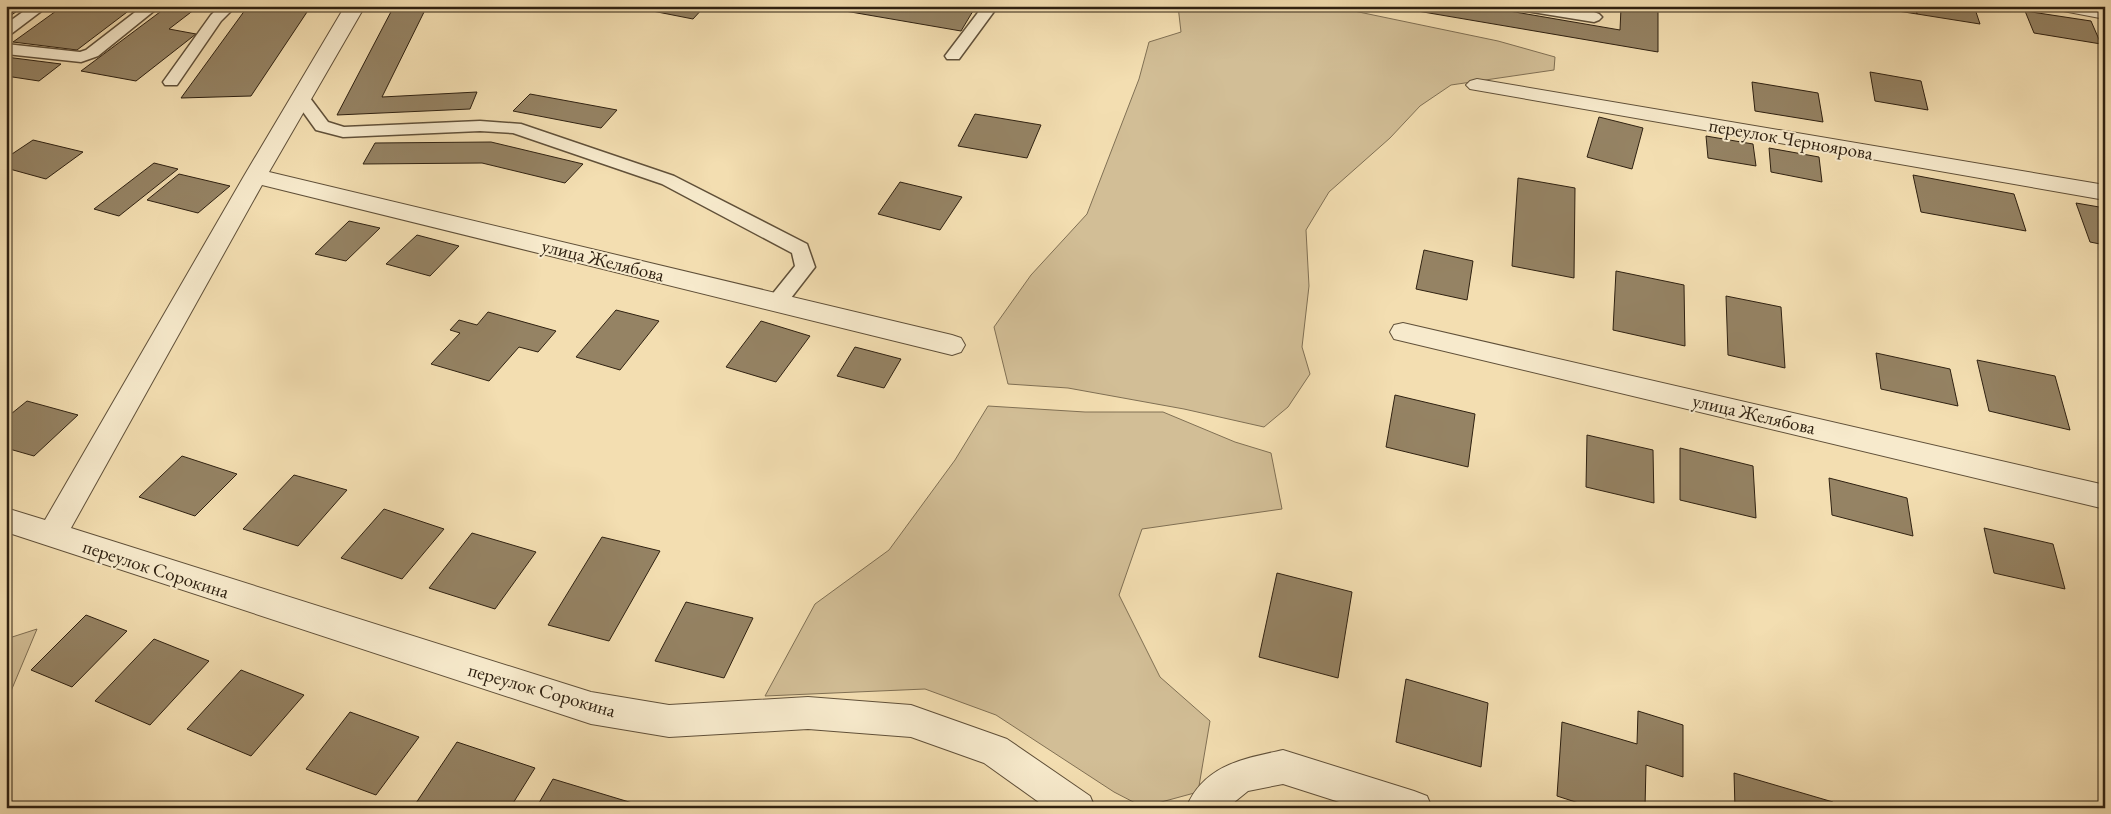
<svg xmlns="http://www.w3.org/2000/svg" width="2111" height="814" font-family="'EB Garamond',serif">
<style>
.green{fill:#d2be96;stroke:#807054}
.building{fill:#958364;stroke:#2f2111}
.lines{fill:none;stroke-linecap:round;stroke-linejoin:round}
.lane-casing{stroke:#605039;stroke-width:3}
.street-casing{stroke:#605039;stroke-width:2}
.lane{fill:#f7eacc;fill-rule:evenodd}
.street{fill:#f7eacc;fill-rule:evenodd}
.labels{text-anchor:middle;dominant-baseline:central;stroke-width:4;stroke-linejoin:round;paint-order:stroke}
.street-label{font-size:19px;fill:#2f2111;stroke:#f7eacc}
</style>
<rect width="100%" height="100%" fill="#f3deb1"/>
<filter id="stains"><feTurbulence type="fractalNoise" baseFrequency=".004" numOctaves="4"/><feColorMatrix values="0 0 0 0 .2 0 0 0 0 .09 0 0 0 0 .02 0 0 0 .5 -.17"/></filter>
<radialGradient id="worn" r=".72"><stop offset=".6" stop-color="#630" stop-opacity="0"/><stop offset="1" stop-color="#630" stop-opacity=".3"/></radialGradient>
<path class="green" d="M 1178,6 L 1330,6 L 1498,41 L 1555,57 L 1554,70 L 1451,85 L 1420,106 L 1390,138 L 1329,192 L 1306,230 L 1309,286 L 1302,347 L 1310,374 L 1288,407 L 1264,427 L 1184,409 L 1068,388 L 1008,384 L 994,327 L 1031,275 L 1087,214 L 1139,79 L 1149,42 L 1181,32 Z
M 988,406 L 1085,412 L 1163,412 L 1235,442 L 1271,453 L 1282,509 L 1142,529 L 1119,595 L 1160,677 L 1210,721 L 1198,792 L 1143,807 L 1114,792 L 996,715 L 925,689 L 765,696 L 815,604 L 889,550 L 955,460 Z
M 37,629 L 6,703 L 6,639 Z"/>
<path class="building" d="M 6,6 L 24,6 L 6,19 Z
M 63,6 L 135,6 L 77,50 L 13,42 Z
M 168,6 L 199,6 L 169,29 L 196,34 L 136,81 L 81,71 Z
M 248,6 L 311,6 L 251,96 L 181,98 Z
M 394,6 L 427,6 L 382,97 L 477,92 L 470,109 L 337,115 Z
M 627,6 L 705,6 L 693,19 Z
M 816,6 L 976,6 L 961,31 Z
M 1388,6 L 1480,6 L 1620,30 L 1621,8 L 1608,6 L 1658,6 L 1658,52 Z
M 1865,6 L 1915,6 L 1917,14 Z
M 1915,6 L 1974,6 L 1980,24 L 1917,14 Z
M 2025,11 L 2091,21 L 2101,44 L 2034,33 Z
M 6,57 L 61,64 L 39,81 L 6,76 Z
M 1870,72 L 1921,81 L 1928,110 L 1875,101 Z
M 1752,82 L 1818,93 L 1823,122 L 1755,111 Z
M 530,94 L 617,110 L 601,128 L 513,111 Z
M 975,114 L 1041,125 L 1027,158 L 958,146 Z
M 1599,117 L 1643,128 L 1632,169 L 1587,157 Z
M 1706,136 L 1753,144 L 1756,166 L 1708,158 Z
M 33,140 L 83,152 L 46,179 L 6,168 L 6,158 Z
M 491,142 L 583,164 L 565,183 L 482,163 L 363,164 L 375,143 Z
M 1769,148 L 1819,157 L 1822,182 L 1771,172 Z
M 154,163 L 178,169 L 119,216 L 94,209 Z
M 179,174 L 230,186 L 198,213 L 147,200 Z
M 1913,175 L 2014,194 L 2026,231 L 1921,212 Z
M 1518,178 L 1575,188 L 1574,278 L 1512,266 Z
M 900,182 L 962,197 L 940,230 L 878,214 Z
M 2076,203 L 2105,208 L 2105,245 L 2090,242 Z
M 349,221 L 380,228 L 346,261 L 315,254 Z
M 417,235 L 459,246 L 430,276 L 386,264 Z
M 1424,250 L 1473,261 L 1467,300 L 1416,289 Z
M 1616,271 L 1684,285 L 1685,346 L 1613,330 Z
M 1726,296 L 1781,307 L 1785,368 L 1728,355 Z
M 616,310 L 659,321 L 620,370 L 576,357 Z
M 488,312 L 556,331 L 538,352 L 519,347 L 489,381 L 431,364 L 460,333 L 450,330 L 459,320 L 477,325 Z
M 761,321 L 810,336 L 776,382 L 726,367 Z
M 855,347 L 901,359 L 884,388 L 837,376 Z
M 1876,353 L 1950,369 L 1958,406 L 1881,389 Z
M 1977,360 L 2055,376 L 2070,430 L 1989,411 Z
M 1395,395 L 1475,414 L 1468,467 L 1386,447 Z
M 27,401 L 78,415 L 34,456 L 6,448 L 6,418 Z
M 1587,435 L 1653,450 L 1654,503 L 1586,487 Z
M 1680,448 L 1753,466 L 1756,518 L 1680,500 Z
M 182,456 L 237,474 L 195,516 L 139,497 Z
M 294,475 L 347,490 L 298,546 L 243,529 Z
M 1829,478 L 1907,498 L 1913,536 L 1832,515 Z
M 384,509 L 444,529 L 402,579 L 341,558 Z
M 1984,528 L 2053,544 L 2065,589 L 1994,573 Z
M 472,533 L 536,552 L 495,609 L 429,588 Z
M 602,537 L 660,551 L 609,641 L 548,625 Z
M 1277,573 L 1352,592 L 1338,678 L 1259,657 Z
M 686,602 L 753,618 L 724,678 L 655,661 Z
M 86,615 L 127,631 L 72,687 L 31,670 Z
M 154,639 L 209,661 L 150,725 L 95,701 Z
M 241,670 L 304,695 L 251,756 L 187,729 Z
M 1406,679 L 1488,703 L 1481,767 L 1396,742 Z
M 1638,711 L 1683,725 L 1683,777 L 1646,765 L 1645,808 L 1594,808 L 1557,796 L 1562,722 L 1637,744 Z
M 350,712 L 419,737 L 376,795 L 306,769 Z
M 457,742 L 535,768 L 510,808 L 432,808 L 416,803 Z
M 1734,773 L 1833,802 L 1833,808 L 1735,808 Z
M 553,779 L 649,808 L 536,808 Z"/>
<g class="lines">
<defs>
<path id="lane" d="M 31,6 L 48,6 L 11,34 L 6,36 L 6,24 Z
M 143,6 L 160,6 L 98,56 L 81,62 L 6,54 L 6,44 L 80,52 L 86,50 Z
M 220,6 L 236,6 L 221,21 L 177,85 L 165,85 L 163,82 L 211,15 Z
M 983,6 L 998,6 L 959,59 L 947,59 L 945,56 Z
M 1519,6 L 1556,6 L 1594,12 L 1599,14 L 1602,17 L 1599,20 L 1594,22 L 1526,11 L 1521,9 Z
M 301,93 L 307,94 L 328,122 L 344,127 L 480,121 L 521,124 L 674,176 L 807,244 L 815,267 L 784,307 L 777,309 L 770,307 L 767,302 L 770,297 L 795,266 L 792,253 L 662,184 L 513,133 L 480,131 L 343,137 L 316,130 L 293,98 L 295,94 Z"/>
<path id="street" d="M 345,6 L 365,6 L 269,172 L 952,335 L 961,338 L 965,345 L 961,352 L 952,355 L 262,185 L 71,528 L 591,692 L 669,705 L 808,697 L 911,705 L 1007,739 L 1090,796 L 1095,808 L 1047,808 L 984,763 L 911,737 L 808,729 L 669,737 L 591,724 L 6,532 L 6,508 L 45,520 L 244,176 Z
M 2055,6 L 2105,7 L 2105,19 L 2058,10 Z
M 1477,79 L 2105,185 L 2105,200 L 1470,89 L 1466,85 L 1470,81 Z
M 1403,323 L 2105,485 L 2105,509 L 1394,339 L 1390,332 L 1394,325 Z
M 1283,750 L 1414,791 L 1427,796 L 1432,808 L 1358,808 L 1283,784 L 1248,791 L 1227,808 L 1186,808 C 1204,765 1242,759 1283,750 Z"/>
</defs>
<use href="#lane" class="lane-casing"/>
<use href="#street" class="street-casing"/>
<use href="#lane" class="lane"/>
<use href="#street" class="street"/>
</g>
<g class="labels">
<g class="street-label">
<text transform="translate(1791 139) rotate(10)">переулок Черноярова</text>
<text transform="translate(603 260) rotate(14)">улица Желябова</text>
<text transform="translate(1754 414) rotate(13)">улица Желябова</text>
<text transform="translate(156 569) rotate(18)">переулок Сорокина</text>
<text transform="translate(542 690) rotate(16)">переулок Сорокина</text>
</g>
</g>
<rect width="2111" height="814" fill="none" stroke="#f3deb1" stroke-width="25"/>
<rect x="8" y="8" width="2096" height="799" fill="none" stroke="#2f2111" stroke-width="2.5"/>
<rect x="12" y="12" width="2086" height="789" fill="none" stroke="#2f2111"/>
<rect width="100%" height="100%" filter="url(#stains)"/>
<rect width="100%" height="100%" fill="url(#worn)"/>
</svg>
